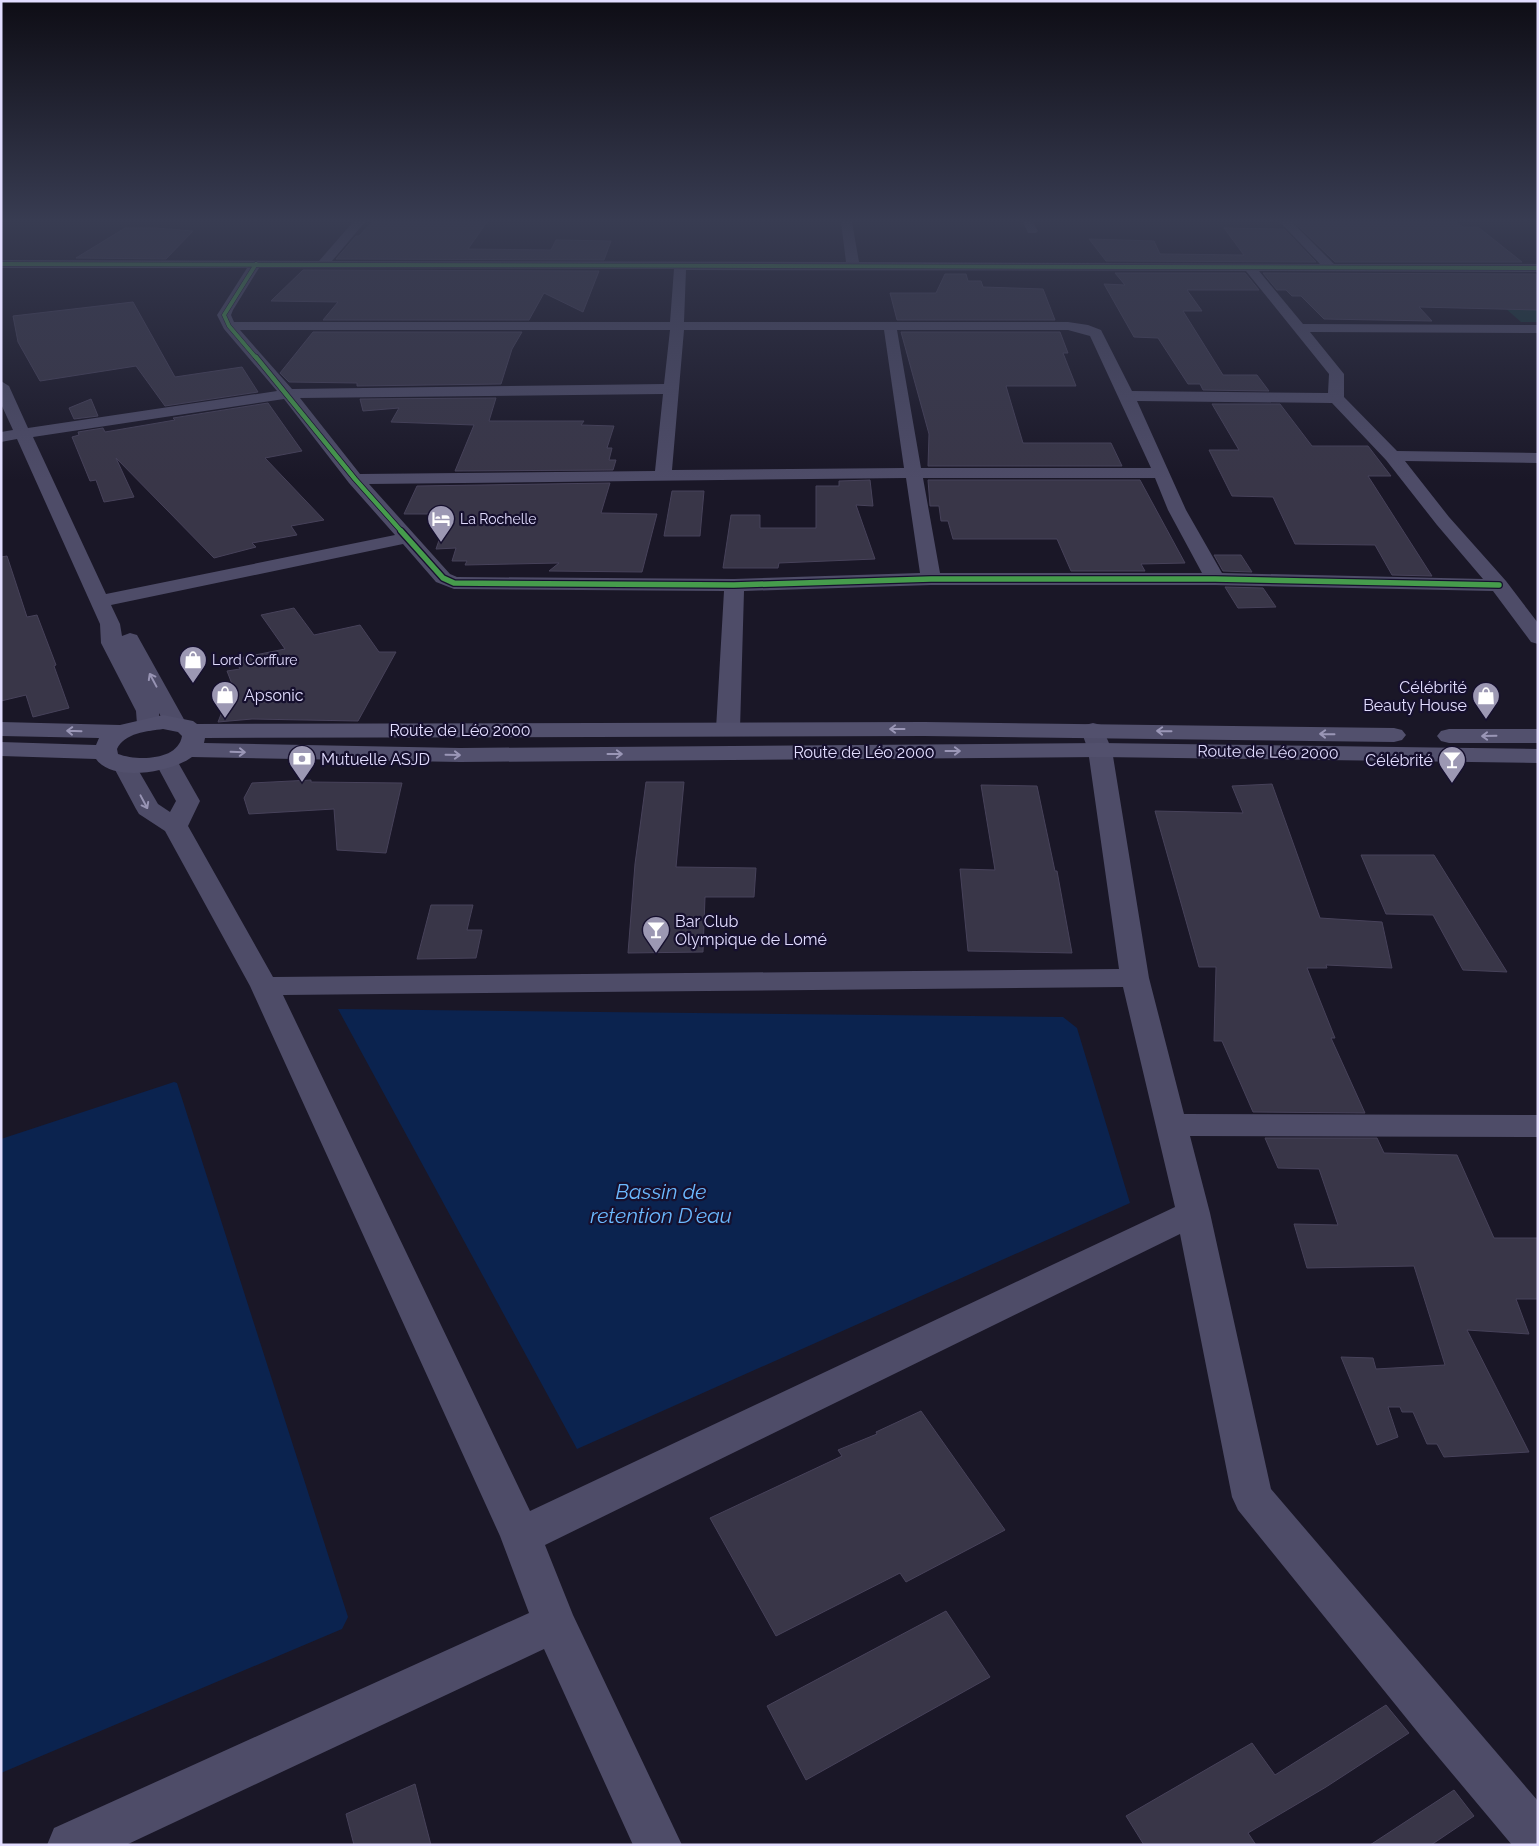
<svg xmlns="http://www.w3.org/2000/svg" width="1539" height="1846" font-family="Raleway,sans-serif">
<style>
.green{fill:#143435}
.water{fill:#0b234f}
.building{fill:#393648;stroke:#47425a}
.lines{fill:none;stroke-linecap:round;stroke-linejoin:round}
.street{fill:#4e4c68;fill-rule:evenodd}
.secondary{fill:#52506d;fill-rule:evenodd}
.cycleway-far2-casing{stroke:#16102e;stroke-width:5}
.cycleway-far1-casing{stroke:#16102e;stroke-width:6}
.cycleway-casing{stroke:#16102e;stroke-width:8}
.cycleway-far2{stroke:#469c4c;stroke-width:4}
.cycleway-far1{stroke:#469c4c;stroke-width:4.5}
.cycleway{stroke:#469c4c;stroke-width:5.5}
.oneway{stroke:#9894b4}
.oneway2{stroke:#9a96b6}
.labels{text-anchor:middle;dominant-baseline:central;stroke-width:4.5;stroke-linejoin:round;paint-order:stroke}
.far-poi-label{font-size:14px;fill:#e2ddff;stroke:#16102e;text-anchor:start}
.poi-label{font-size:16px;fill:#e2ddff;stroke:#16102e;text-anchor:start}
.street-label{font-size:16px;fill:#e2ddff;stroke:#16102e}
.near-water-label{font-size:21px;font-style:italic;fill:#6bb9ff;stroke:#16102e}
</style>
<rect width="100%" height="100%" fill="#1a1727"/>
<path class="green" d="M 1497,298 L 1538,299 L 1538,322 L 1521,322 L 1495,299 Z"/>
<path class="water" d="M 338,1009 L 1063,1017 L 1077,1028 L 1130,1203 L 577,1449 Z
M 174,1082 L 177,1083 L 348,1617 L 342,1629 L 1,1773 L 1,1139 Z"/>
<path class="building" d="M 372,222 L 487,222 L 468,249 L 551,250 L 556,240 L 611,241 L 604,260 L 336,259 L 356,236 L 359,236 Z
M 1294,222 L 1456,222 L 1463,227 L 1478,227 L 1522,262 L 1335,262 Z
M 125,228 L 156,228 L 193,231 L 166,259 L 76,258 Z
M 1224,228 L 1284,229 L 1316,262 L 1106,261 L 1089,239 L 1154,241 L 1160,254 L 1244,255 Z
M 303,270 L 599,271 L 583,312 L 544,293 L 529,320 L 323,320 L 338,302 L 271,301 Z
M 1115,273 L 1245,273 L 1259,290 L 1187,290 L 1202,311 L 1183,311 L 1223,375 L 1257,375 L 1269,391 L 1203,390 L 1200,384 L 1188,384 L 1158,338 L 1134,337 L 1104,284 L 1125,285 Z
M 1263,273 L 1536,274 L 1538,310 L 1419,307 L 1432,321 L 1324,319 L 1301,296 L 1292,296 L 1286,290 L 1277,290 Z
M 945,274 L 966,274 L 968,281 L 981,281 L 983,287 L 1043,289 L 1055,320 L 897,320 L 890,293 L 936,293 Z
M 133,302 L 175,377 L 242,367 L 258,392 L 165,406 L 136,366 L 40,381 L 18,342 L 13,316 Z
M 313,332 L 522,332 L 512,349 L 501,384 L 357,386 L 357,383 L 289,382 L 280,373 Z
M 901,332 L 1060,332 L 1068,353 L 1063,353 L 1076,386 L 1006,386 L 1023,443 L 1111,443 L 1122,466 L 928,466 L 929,434 Z
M 496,398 L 489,421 L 584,421 L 581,425 L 614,426 L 607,448 L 612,448 L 609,460 L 616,460 L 613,470 L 455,471 L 474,425 L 391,422 L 399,408 L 363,411 L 360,399 Z
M 91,399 L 98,416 L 74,419 L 69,408 Z
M 268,403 L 302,451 L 265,458 L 324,520 L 291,526 L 297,535 L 252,543 L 256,547 L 214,558 L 116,458 L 134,497 L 104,502 L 96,480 L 90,481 L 72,437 L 79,435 L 78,432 L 103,428 L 105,432 L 146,425 L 175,420 L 173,418 Z
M 1212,404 L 1280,404 L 1312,446 L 1368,446 L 1391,476 L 1368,476 L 1432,576 L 1392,575 L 1375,545 L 1295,544 L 1273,497 L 1232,496 L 1209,450 L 1239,450 Z
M 870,480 L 873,506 L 856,505 L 875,559 L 779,563 L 778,568 L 723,568 L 731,515 L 760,515 L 760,528 L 816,528 L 816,486 L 839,486 L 839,481 Z
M 928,480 L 1140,480 L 1185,563 L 1141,564 L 1145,571 L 1071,571 L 1057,539 L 953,539 L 948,521 L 941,521 L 939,506 L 930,506 Z
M 610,483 L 601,513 L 657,514 L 642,572 L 549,571 L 559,563 L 465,565 L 467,561 L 452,561 L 456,548 L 436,549 L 448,514 L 404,514 L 417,486 Z
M 672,491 L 704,491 L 700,536 L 664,536 Z
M 1214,555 L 1241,555 L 1252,572 L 1223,571 Z
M 7,556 L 27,617 L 37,615 L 56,665 L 54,666 L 69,708 L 33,717 L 26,695 L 1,701 L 1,557 Z
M 1225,587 L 1263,588 L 1276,607 L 1238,608 Z
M 294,608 L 314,635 L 360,625 L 379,652 L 396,652 L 358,721 L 252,719 L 218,722 L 227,699 L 220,687 L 232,684 L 227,671 L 240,669 L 235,659 L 285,649 L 261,615 Z
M 311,780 L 311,782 L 402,783 L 386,853 L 337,850 L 334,809 L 249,814 L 244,798 L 252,783 Z
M 646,782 L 684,782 L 676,867 L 756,868 L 754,897 L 705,897 L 703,952 L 628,953 L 635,864 Z
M 1272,784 L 1320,918 L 1382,922 L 1392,968 L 1326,965 L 1327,968 L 1307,968 L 1335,1038 L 1331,1038 L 1365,1113 L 1253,1112 L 1222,1041 L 1214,1041 L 1216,967 L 1199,967 L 1155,811 L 1243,813 L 1232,786 Z
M 981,785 L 1037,786 L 1055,871 L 1057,871 L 1072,953 L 968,951 L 960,869 L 995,870 Z
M 1361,855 L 1434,855 L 1507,972 L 1463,970 L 1433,915 L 1386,914 Z
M 431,905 L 473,905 L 467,930 L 482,930 L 476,958 L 417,959 Z
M 1265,1138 L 1377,1138 L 1384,1153 L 1457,1155 L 1494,1238 L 1538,1238 L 1538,1299 L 1516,1299 L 1529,1334 L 1467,1330 L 1529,1452 L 1444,1457 L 1437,1444 L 1427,1444 L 1413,1412 L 1402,1412 L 1400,1407 L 1388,1407 L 1398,1437 L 1377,1445 L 1341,1357 L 1373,1358 L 1376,1369 L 1445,1365 L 1414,1266 L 1307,1268 L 1294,1224 L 1338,1225 L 1319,1169 L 1278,1168 Z
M 921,1411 L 1005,1530 L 906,1582 L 900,1573 L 776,1636 L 710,1518 L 842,1456 L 838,1450 L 877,1434 L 876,1432 Z
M 946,1611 L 990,1677 L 806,1780 L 767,1706 Z
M 1386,1705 L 1409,1733 L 1326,1787 L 1248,1833 L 1256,1845 L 1144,1845 L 1126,1816 L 1252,1743 L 1275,1775 Z
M 415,1784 L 431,1845 L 354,1845 L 346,1814 Z
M 1454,1790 L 1474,1816 L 1431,1845 L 1370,1845 Z"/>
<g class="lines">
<path class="street" d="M 353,222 L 365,222 L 332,261 L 846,262 L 841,222 L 852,222 L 859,262 L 1320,264 L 1280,222 L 1292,222 L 1334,264 L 1538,264 L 1538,272 L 1259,271 L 1303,324 L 1538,325 L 1538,333 L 1310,332 L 1344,374 L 1344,397 L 1397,451 L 1538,453 L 1538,463 L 1405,461 L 1449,517 L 1506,581 L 1538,623 L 1538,644 L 1531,642 L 1493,591 L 1215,585 L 931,585 L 744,591 L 740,729 L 736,734 L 728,736 L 720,734 L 716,729 L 724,591 L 454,589 L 436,582 L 403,544 L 111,605 L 120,624 L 122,636 L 130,633 L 137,635 L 186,723 L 183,728 L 175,730 L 167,728 L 159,713 L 159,724 L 156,729 L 148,731 L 140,729 L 137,724 L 136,711 L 101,643 L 100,624 L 17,439 L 1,442 L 1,432 L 13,430 L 1,404 L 1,381 L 9,386 L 28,428 L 277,391 L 224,329 L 217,315 L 247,268 L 1,268 L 1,260 L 319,261 ZM 259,268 L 674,269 L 670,322 L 234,322 L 231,315 L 233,310 ZM 686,270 L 1246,271 L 1329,374 L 1328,393 L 1132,391 L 1101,330 L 1088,325 L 1068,322 L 684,322 ZM 240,330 L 670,330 L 664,384 L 292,389 ZM 684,330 L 884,330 L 904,468 L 672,470 ZM 897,330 L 1068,330 L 1090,336 L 1151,468 L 921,468 ZM 663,394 L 655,471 L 360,474 L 300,398 ZM 284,399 L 349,483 L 395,535 L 106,594 L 33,437 ZM 1137,401 L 1332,403 L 1386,460 L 1437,525 L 1483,579 L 1222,573 L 1186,510 ZM 906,478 L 920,573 L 734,579 L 457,577 L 450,574 L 369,484 ZM 923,478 L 1155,478 L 1168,510 L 1202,573 L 940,573 Z
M 1023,222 L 1033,222 L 1038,231 L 1036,233 L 1028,233 Z
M 1093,723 L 1101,725 L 1112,750 L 1149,978 L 1184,1114 L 1538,1115 L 1538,1137 L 1190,1136 L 1210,1213 L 1271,1489 L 1538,1801 L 1538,1845 L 1512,1845 L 1424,1740 L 1238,1510 L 1232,1497 L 1180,1234 L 545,1545 L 573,1615 L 682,1845 L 633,1845 L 544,1649 L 126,1845 L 47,1845 L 54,1828 L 529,1613 L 500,1536 L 250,986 L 165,831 L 139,814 L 136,809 L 113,766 L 117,761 L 125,759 L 133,761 L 158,804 L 170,812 L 176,801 L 155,762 L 159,757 L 167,755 L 175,757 L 200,801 L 188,826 L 273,977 L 1119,969 L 1088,750 L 1081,730 L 1085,725 ZM 1123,987 L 1175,1207 L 530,1511 L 283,995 Z"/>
<path class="secondary" d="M 163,715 L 193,721 L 197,724 L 924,722 L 1394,728 L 1402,730 L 1406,735 L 1402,740 L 1394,742 L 924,736 L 205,738 L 204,743 L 460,748 L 1100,743 L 1538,749 L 1538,763 L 1100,757 L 460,762 L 192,757 C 172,772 113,783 96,759 L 1,756 L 1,742 L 96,745 L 99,738 L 1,736 L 1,722 L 120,725 ZM 163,729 L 178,732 L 182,736 C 178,761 137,761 118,754 L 117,749 C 124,733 148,731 163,729 Z
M 1449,729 L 1538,729 L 1538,743 L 1449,743 L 1441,741 L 1437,736 L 1441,731 Z"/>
<defs>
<path id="cycleway-far2" d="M 1,264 L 1538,268
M 256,264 L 224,315 L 229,326 L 257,359"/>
<path id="cycleway-far1" d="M 256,357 L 355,479 L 402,532"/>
<path id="cycleway" d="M 401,531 L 443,578 L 454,583 L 734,585 L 931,579 L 1215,579 L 1499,585"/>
</defs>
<use href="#cycleway-far2" class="cycleway-far2-casing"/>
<use href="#cycleway-far1" class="cycleway-far1-casing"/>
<use href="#cycleway" class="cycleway-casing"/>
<use href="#cycleway-far2" class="cycleway-far2"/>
<use href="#cycleway-far1" class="cycleway-far1"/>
<use href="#cycleway" class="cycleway"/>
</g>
<defs><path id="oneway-shaft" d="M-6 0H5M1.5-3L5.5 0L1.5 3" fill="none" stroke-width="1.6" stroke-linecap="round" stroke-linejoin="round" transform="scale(1.25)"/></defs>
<g class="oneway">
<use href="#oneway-shaft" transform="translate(153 680) rotate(-118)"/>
<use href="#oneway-shaft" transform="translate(144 802) rotate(62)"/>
</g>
<g class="oneway2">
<use href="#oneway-shaft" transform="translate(897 729) rotate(180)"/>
<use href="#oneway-shaft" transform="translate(74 731) rotate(-178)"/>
<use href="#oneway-shaft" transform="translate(1164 731) rotate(-179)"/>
<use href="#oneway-shaft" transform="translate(1327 734) rotate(-179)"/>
<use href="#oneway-shaft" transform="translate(1489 736) rotate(179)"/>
<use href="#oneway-shaft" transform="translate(953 751)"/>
<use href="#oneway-shaft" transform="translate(238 752) rotate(2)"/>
<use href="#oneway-shaft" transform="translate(615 754)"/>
<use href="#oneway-shaft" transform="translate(453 755) rotate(1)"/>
</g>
<linearGradient id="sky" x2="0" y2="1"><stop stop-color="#0e0d15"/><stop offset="0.46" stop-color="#383c52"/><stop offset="1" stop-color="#383c52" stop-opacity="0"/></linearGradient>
<rect width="1539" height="480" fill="url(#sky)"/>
<defs>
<symbol id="hotel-pin" viewBox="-11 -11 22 30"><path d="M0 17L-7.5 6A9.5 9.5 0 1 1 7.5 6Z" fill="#9c98b3" stroke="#16102e"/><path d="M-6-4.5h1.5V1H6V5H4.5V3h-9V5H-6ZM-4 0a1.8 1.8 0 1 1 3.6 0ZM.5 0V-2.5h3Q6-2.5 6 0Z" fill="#fff"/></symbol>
<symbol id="shop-pin" viewBox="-11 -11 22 30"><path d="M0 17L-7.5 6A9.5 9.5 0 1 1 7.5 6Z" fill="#9c98b3" stroke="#16102e"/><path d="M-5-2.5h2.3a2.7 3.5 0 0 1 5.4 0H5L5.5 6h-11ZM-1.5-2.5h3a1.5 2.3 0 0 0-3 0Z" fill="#fff"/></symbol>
<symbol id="bank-pin" viewBox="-11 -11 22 30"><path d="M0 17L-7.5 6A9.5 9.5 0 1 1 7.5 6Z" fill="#9c98b3" stroke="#16102e"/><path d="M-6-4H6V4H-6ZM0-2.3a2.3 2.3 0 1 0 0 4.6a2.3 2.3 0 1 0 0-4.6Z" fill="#fff"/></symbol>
<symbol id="bar-pin" viewBox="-11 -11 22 30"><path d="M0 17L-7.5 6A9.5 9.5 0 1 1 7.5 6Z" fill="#9c98b3" stroke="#16102e"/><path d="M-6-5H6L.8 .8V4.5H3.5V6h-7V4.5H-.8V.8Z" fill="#fff"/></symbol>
</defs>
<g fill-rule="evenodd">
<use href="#hotel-pin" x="425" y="503" width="32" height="43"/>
<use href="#shop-pin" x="177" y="644" width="32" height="43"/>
<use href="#shop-pin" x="209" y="679" width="32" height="43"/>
<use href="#shop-pin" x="1470" y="680" width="32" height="43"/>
<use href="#bank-pin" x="286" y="743" width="32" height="43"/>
<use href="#bar-pin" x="1436" y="744" width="32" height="43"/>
<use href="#bar-pin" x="640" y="914" width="32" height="43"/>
</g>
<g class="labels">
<g class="far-poi-label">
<text x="460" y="519">La Rochelle</text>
<text x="212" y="660">Lord Corffure</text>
</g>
<g class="poi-label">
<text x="1467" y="687" text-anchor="end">Célébrité<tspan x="1467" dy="18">Beauty House</tspan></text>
<text x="244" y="695">Apsonic</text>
<text x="321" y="759">Mutuelle ASJD</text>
<text x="1433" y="760" text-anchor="end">Célébrité</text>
<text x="675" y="921">Bar Club<tspan x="675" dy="18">Olympique de Lomé</tspan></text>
</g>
<g class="street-label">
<text x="460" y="730">Route de Léo 2000</text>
<text x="864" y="752">Route de Léo 2000</text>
<text transform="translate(1268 752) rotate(1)">Route de Léo 2000</text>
</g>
<g class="near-water-label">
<text x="661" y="1191">Bassin de<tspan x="661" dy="24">retention D'eau</tspan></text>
</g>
</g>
<rect width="1539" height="1846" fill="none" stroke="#e2ddff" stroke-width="5"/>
</svg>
